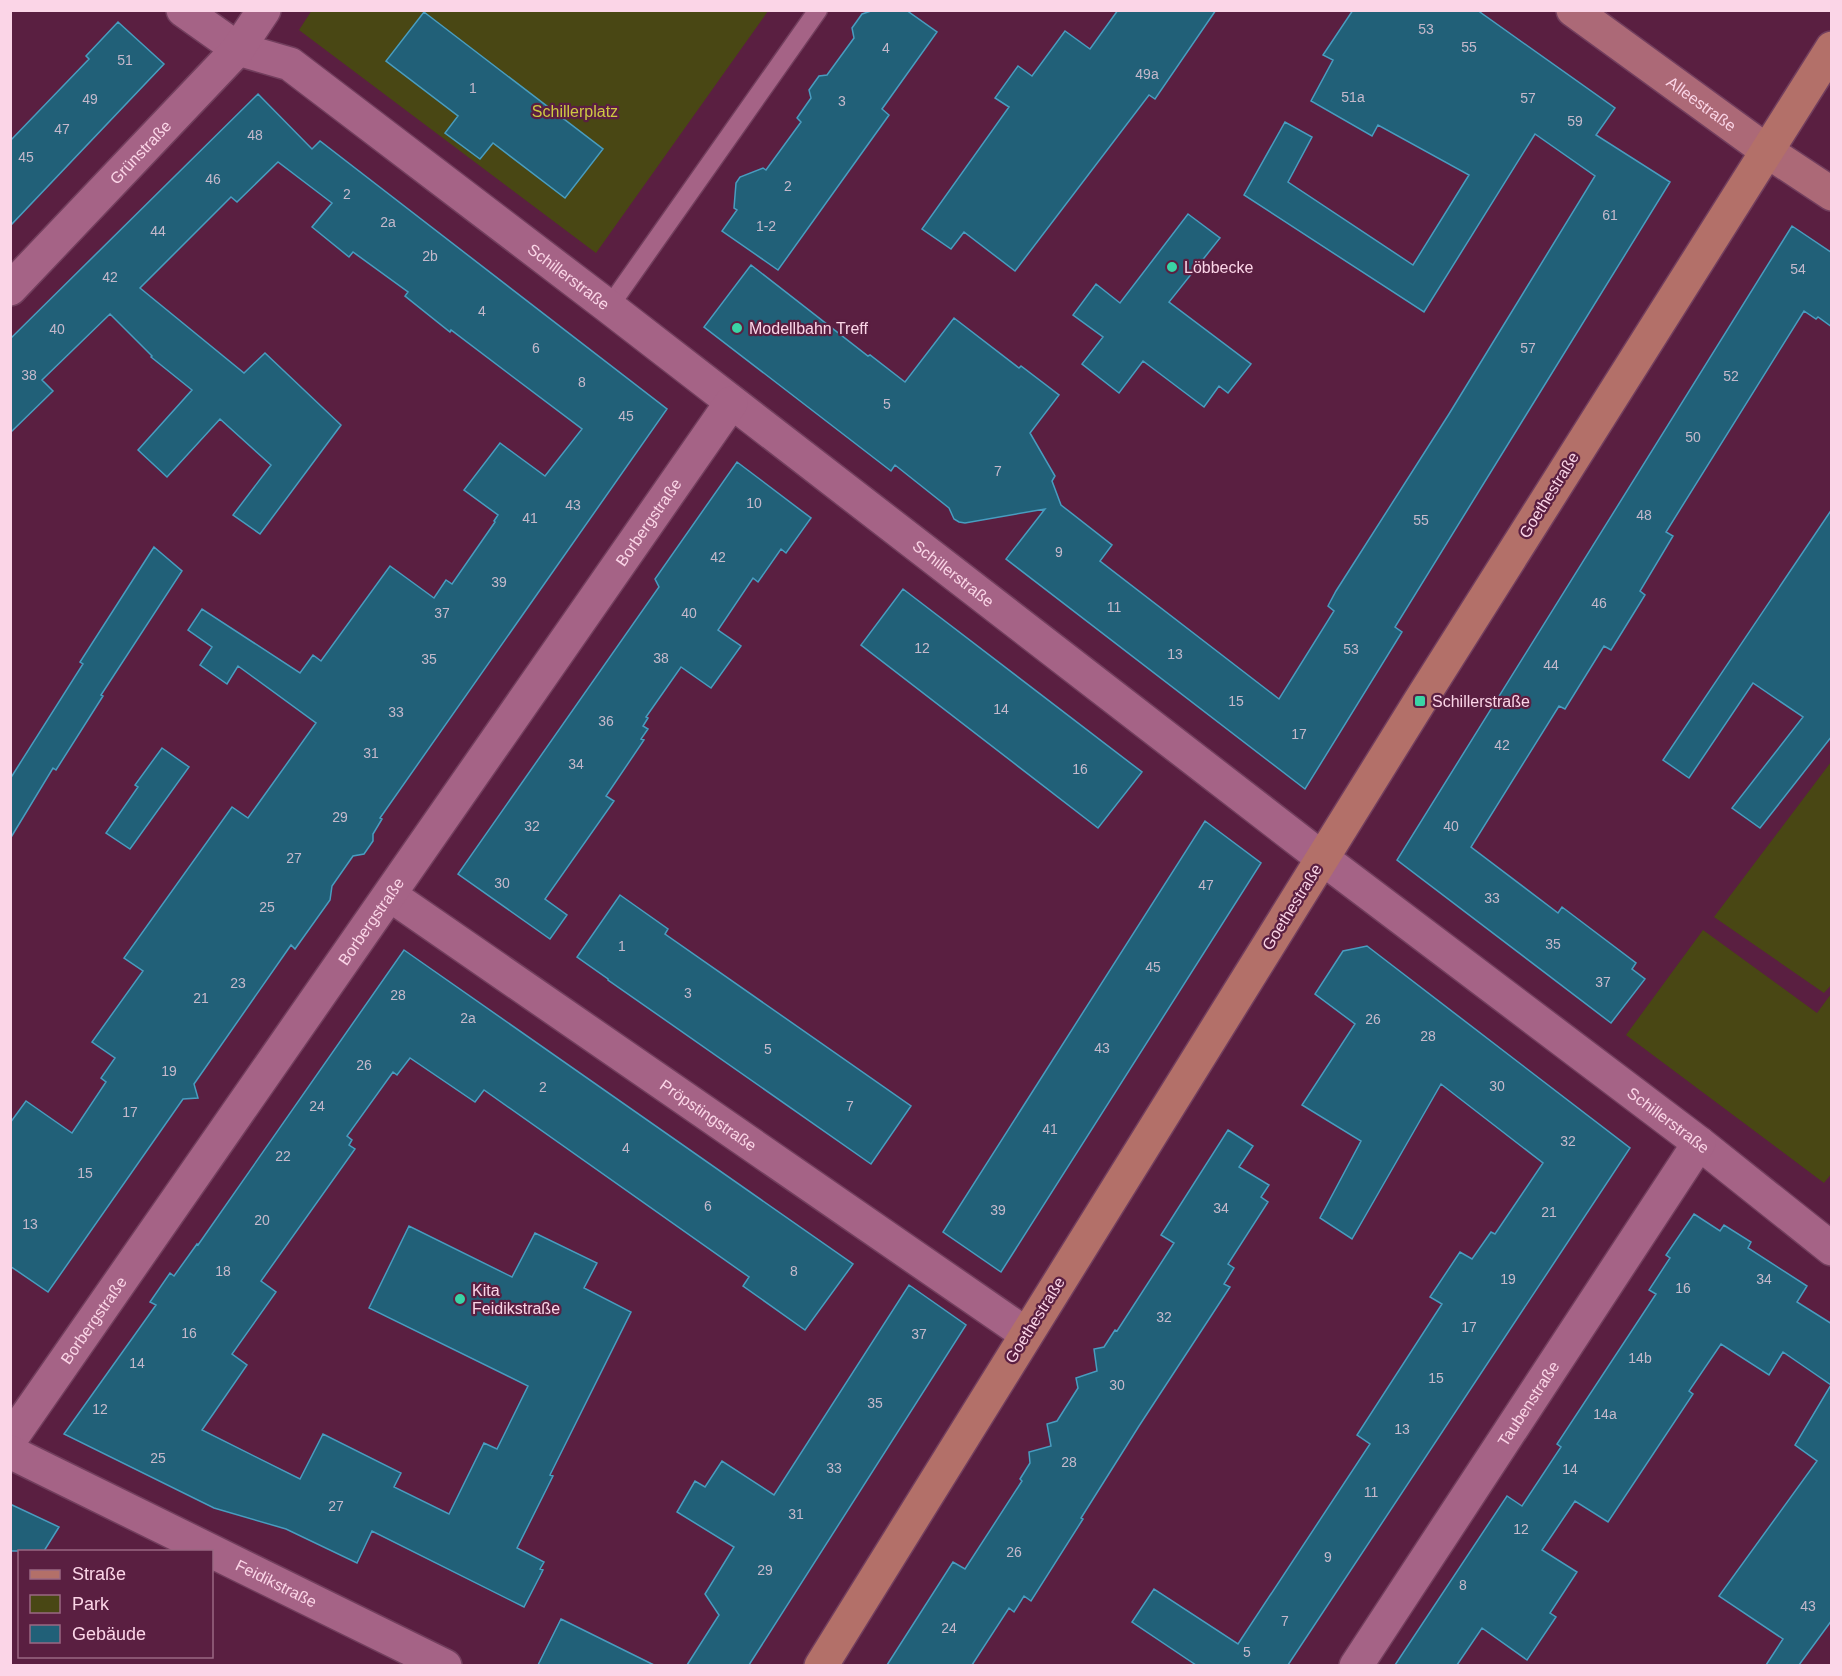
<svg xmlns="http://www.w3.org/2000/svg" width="1842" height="1676" font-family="Helvetica,sans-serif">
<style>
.green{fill:#494714}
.building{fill:#216078;stroke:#489dc0;stroke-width:1.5}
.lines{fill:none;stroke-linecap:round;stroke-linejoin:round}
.lane-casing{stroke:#723e5d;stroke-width:21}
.street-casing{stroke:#723e5d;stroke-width:36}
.secondary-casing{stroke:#723e5d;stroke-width:36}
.primary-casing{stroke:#723e5d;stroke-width:36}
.lane{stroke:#a56386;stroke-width:18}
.street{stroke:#a56386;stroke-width:33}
.secondary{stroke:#ac6977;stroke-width:33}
.primary{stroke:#b37069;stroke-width:33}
.poi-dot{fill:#3ad4a5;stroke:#5a1f41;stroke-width:2}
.labels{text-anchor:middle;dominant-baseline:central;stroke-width:4.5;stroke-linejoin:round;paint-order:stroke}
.number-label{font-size:14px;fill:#c4b8cb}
.street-label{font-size:16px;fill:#fbd5e7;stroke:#5a1f41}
.park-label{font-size:16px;fill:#cec942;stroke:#5a1f41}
.poi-label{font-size:16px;fill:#fbd5e7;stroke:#5a1f41;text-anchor:start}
</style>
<rect width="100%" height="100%" fill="#5a1f41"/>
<path class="green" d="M 312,10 L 768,11 L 596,253 L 299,30 Z
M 1831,762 L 1832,984 L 1824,993 L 1714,917 Z
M 1703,930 L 1817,1013 L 1831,994 L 1832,1173 L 1824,1183 L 1626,1035 Z"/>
<path class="building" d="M 874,10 L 906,10 L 937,32 L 882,109 L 889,115 L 778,270 L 722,231 L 737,210 L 734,208 L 736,183 L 740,177 L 763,168 L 766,170 L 801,122 L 797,118 L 811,98 L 809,90 L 819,76 L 827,75 L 854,38 L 852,28 L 862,14 Z
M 1118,10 L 1216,10 L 1155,99 L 1149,95 L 1015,271 L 964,232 L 951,249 L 922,229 L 1009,107 L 995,98 L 1018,66 L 1032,76 L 1065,31 L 1090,49 Z
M 1353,10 L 1477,10 L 1615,108 L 1596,135 L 1670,182 L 1395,627 L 1402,632 L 1305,789 L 1006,559 L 1045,509 L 965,523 L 959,522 L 954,519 L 949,508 L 895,465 L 891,471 L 704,327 L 751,265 L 868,356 L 870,355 L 905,382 L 954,318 L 1019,368 L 1021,366 L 1059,395 L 1030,433 L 1055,476 L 1052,481 L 1061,505 L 1112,545 L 1100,561 L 1279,699 L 1334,611 L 1328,606 L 1336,591 L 1449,414 L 1595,176 L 1535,134 L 1424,312 L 1244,195 L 1285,122 L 1312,137 L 1288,182 L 1413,265 L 1469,175 L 1378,125 L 1372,136 L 1311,101 L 1333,60 L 1323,55 Z
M 424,12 L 603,149 L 565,198 L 493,143 L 480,159 L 445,133 L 458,116 L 386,61 Z
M 118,22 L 164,64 L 10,226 L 10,141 L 89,59 L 86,56 Z
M 258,94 L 312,149 L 320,141 L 667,409 L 380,818 L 382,819 L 373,834 L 373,841 L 364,854 L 353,856 L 332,886 L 330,900 L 295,949 L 291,945 L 194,1084 L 198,1098 L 183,1099 L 48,1292 L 10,1266 L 10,1123 L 26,1101 L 72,1133 L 106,1082 L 101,1078 L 115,1058 L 92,1042 L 143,971 L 124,958 L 232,807 L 248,818 L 316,723 L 238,666 L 227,684 L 200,665 L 212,647 L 188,630 L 202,609 L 300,673 L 313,655 L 321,661 L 390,566 L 434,598 L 446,580 L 452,584 L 495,522 L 494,521 L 498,515 L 464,490 L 500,443 L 545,476 L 582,429 L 451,330 L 450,332 L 405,296 L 408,292 L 353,252 L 349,257 L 312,227 L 332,203 L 278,162 L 237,202 L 231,197 L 140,288 L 244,373 L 265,353 L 341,425 L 260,534 L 233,515 L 271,465 L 220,419 L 167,477 L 138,450 L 192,390 L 151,357 L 152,356 L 110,314 L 42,380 L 53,391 L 10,433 L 10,339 Z
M 1188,214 L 1220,238 L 1169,302 L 1251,364 L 1228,393 L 1219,386 L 1204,407 L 1143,361 L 1119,393 L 1082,364 L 1103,337 L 1073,315 L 1096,284 L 1120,303 Z
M 1792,226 L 1832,253 L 1832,327 L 1818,317 L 1816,319 L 1804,311 L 1666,532 L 1673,536 L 1640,591 L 1645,595 L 1632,616 L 1611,650 L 1604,646 L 1565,709 L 1559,706 L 1471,847 L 1558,913 L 1562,907 L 1636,963 L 1632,969 L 1645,979 L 1611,1023 L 1397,860 Z
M 737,462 L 811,518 L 786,553 L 781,549 L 758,582 L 753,578 L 718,630 L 741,646 L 711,688 L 681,667 L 646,717 L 648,718 L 643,726 L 648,729 L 641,739 L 644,740 L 606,796 L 614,801 L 545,899 L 567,915 L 550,939 L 458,874 L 659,587 L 655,579 Z
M 1832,509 L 1832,736 L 1760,828 L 1732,808 L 1803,717 L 1753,683 L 1689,778 L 1663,760 Z
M 154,547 L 182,571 L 101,695 L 103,696 L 56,770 L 53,768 L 10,839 L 10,779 L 83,664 L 80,662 Z
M 903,589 L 1142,772 L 1098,828 L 861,645 Z
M 162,748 L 189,767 L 130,849 L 106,833 L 138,787 L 135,785 Z
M 1205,821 L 1261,863 L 1001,1272 L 943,1232 Z
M 620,895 L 668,929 L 665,934 L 911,1106 L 871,1164 L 608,980 L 608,979 L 577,957 Z
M 1367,946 L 1630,1148 L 1288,1665 L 1196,1665 L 1132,1622 L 1154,1589 L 1238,1644 L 1370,1444 L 1357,1435 L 1442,1304 L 1430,1297 L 1460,1252 L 1472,1259 L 1491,1232 L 1495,1234 L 1543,1163 L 1441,1084 L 1352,1239 L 1320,1218 L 1361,1141 L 1302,1105 L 1355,1024 L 1315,994 L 1343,951 Z
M 404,950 L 853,1264 L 805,1330 L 743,1286 L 749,1277 L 484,1090 L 475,1102 L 410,1058 L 397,1075 L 393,1072 L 347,1136 L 352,1140 L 349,1145 L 355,1149 L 261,1281 L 276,1292 L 232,1354 L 247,1365 L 202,1430 L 300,1479 L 323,1434 L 401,1473 L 394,1487 L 449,1514 L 484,1443 L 497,1449 L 528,1386 L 369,1308 L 409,1226 L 512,1277 L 535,1233 L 597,1263 L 584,1288 L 631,1312 L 550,1475 L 553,1476 L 517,1548 L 544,1562 L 540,1569 L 543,1570 L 524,1607 L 372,1531 L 357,1563 L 286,1529 L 214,1508 L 64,1434 L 156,1305 L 150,1302 L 170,1273 L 174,1276 L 197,1244 L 198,1245 Z
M 1228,1130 L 1253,1146 L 1239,1167 L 1269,1185 L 1261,1197 L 1268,1202 L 1228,1264 L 1234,1268 L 1224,1284 L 1230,1287 L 1139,1426 L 1081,1518 L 1083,1519 L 1031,1601 L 1024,1596 L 1014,1612 L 1009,1608 L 972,1665 L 887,1665 L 953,1562 L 965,1569 L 1022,1481 L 1020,1479 L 1030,1463 L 1029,1452 L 1051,1446 L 1047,1424 L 1057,1421 L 1078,1388 L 1076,1378 L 1097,1371 L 1094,1349 L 1104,1347 L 1115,1330 L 1117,1331 L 1174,1243 L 1161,1235 Z
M 1694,1214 L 1720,1231 L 1724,1225 L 1751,1242 L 1748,1248 L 1807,1286 L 1797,1302 L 1832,1324 L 1832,1620 L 1799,1665 L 1766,1665 L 1783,1639 L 1719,1596 L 1817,1461 L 1795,1445 L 1831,1385 L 1783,1352 L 1769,1375 L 1721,1344 L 1689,1391 L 1693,1394 L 1608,1522 L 1575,1501 L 1542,1550 L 1577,1572 L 1550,1613 L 1556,1617 L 1527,1660 L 1482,1628 L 1457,1665 L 1395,1665 L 1507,1496 L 1522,1506 L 1561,1447 L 1557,1444 L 1656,1294 L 1649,1290 L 1670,1258 L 1666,1255 Z
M 909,1285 L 966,1325 L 749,1665 L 687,1665 L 719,1615 L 705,1594 L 734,1547 L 677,1512 L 695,1481 L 705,1487 L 722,1461 L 774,1495 Z
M 10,1504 L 59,1527 L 44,1551 L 10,1551 Z
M 561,1619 L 654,1665 L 538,1665 Z"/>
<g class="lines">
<defs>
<path id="lane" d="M 609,307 L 818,10"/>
<g id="street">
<path id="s1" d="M 183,10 L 238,49 L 290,64 L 609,307 L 1322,858 L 1699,1143 L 1832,1249"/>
<path id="s2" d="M 10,289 L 238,49 L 264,10"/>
<path id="s3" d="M 390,895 L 1026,1334"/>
<path id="s4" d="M 10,1440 L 731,403"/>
<path id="s5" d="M 10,1452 L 445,1666"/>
<path id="s6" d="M 1356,1666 L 1699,1143"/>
</g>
<g id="secondary">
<path id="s7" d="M 1573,10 L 1767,151 L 1832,194"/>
</g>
<path id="primary" d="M 821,1666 L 1420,701 L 1832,48"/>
</defs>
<use href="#lane" class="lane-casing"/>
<use href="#street" class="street-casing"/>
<use href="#secondary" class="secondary-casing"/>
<use href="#primary" class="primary-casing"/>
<use href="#lane" class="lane"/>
<use href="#street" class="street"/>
<use href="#secondary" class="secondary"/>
<use href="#primary" class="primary"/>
</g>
<g class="poi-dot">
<circle cx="1172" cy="267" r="6"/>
<circle cx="737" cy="328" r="6"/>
<rect x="1414" y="695" width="12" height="12" rx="3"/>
<circle cx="460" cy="1299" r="6"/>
</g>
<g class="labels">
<g class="number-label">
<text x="1426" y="29">53</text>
<text x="1469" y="47">55</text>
<text x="886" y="48">4</text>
<text x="125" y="60">51</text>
<text x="1147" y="74">49a</text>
<text x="473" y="88">1</text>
<text x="1353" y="97">51a</text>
<text x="1528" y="98">57</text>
<text x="90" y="99">49</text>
<text x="842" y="101">3</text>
<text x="1575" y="121">59</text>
<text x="62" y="129">47</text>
<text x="255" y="135">48</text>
<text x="26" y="157">45</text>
<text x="213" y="179">46</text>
<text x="788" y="186">2</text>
<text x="347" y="194">2</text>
<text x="1610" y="215">61</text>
<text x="388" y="222">2a</text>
<text x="766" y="226">1-2</text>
<text x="158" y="231">44</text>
<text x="430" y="256">2b</text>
<text x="1798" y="269">54</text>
<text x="110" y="277">42</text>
<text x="482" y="311">4</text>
<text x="57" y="329">40</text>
<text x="536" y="348">6</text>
<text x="1528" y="348">57</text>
<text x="29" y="375">38</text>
<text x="1731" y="376">52</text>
<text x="582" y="382">8</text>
<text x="887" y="404">5</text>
<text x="626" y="416">45</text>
<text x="1693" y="437">50</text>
<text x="998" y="471">7</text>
<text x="754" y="503">10</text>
<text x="573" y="505">43</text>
<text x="1644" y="515">48</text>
<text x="530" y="518">41</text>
<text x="1421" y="520">55</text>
<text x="1059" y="552">9</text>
<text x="718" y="557">42</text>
<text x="499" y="582">39</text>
<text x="1599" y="603">46</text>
<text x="1114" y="607">11</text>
<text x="442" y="613">37</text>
<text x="689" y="613">40</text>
<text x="922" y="648">12</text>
<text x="1351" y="649">53</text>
<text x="1175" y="654">13</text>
<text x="661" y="658">38</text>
<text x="429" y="659">35</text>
<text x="1551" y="665">44</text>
<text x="1236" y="701">15</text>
<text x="1001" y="709">14</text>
<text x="396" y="712">33</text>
<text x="606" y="721">36</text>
<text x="1299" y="734">17</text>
<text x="1502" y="745">42</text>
<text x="371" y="753">31</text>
<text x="576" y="764">34</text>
<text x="1080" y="769">16</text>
<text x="340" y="817">29</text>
<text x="532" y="826">32</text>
<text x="1451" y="826">40</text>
<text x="294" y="858">27</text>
<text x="502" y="883">30</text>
<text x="1206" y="885">47</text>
<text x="1492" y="898">33</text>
<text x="267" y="907">25</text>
<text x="1553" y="944">35</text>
<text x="622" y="946">1</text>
<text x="1153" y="967">45</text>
<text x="1603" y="982">37</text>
<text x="238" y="983">23</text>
<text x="688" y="993">3</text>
<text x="398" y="995">28</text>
<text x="201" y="998">21</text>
<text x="468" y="1018">2a</text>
<text x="1373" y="1019">26</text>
<text x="1428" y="1036">28</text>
<text x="1102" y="1048">43</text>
<text x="768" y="1049">5</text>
<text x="364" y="1065">26</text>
<text x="169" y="1071">19</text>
<text x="1497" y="1086">30</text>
<text x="543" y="1087">2</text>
<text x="317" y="1106">24</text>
<text x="850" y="1106">7</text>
<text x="130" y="1112">17</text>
<text x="1050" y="1129">41</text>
<text x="1568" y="1141">32</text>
<text x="626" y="1148">4</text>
<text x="283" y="1156">22</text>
<text x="85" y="1173">15</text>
<text x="708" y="1206">6</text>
<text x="1221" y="1208">34</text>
<text x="998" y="1210">39</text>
<text x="1549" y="1212">21</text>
<text x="262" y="1220">20</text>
<text x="30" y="1224">13</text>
<text x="223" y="1271">18</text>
<text x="794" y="1271">8</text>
<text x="1508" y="1279">19</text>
<text x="1764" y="1279">34</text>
<text x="1683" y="1288">16</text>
<text x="1164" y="1317">32</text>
<text x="1469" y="1327">17</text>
<text x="189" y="1333">16</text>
<text x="919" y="1334">37</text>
<text x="1640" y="1358">14b</text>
<text x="137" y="1363">14</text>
<text x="1436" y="1378">15</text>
<text x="1117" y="1385">30</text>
<text x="875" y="1403">35</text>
<text x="100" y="1409">12</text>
<text x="1605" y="1414">14a</text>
<text x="1402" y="1429">13</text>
<text x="158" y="1458">25</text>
<text x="1069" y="1462">28</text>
<text x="834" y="1468">33</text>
<text x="1570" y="1469">14</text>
<text x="1371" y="1492">11</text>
<text x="336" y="1506">27</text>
<text x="796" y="1514">31</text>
<text x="1521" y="1529">12</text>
<text x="1014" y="1552">26</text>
<text x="1328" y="1557">9</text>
<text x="765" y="1570">29</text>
<text x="1463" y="1585">8</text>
<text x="1808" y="1606">43</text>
<text x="1285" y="1621">7</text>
<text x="949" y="1628">24</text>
<text x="1247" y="1652">5</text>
</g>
<g class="street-label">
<text stroke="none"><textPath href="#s7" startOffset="159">Alleestraße</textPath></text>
<text stroke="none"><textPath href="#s2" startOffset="189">Grünstraße</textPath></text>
<text stroke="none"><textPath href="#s1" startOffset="472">Schillerstraße</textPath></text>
<text transform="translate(1549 495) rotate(-58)">Goethestraße</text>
<text stroke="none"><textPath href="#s4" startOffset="1118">Borbergstraße</textPath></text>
<text stroke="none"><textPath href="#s1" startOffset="958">Schillerstraße</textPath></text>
<text transform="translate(1292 907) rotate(-58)">Goethestraße</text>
<text stroke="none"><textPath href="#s4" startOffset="632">Borbergstraße</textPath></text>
<text stroke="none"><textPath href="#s3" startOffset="387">Pröpstingstraße</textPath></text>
<text stroke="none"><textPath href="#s1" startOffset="1858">Schillerstraße</textPath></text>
<text stroke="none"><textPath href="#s4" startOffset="146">Borbergstraße</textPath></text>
<text transform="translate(1035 1320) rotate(-58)">Goethestraße</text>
<text stroke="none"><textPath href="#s6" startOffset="314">Taubenstraße</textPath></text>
<text stroke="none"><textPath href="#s5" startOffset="297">Feidikstraße</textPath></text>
</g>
<g class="park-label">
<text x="575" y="111">Schillerplatz</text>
</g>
<g class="poi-label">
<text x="1184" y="267">Löbbecke</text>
<text x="749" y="328">Modellbahn Treff</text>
<text x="1432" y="701">Schillerstraße</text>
<text x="472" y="1290">Kita<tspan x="472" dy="18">Feidikstraße</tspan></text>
</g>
</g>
<rect width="1842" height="1676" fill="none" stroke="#fbd5e7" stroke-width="24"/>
<rect x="18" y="1550" width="195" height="108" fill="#5a1f41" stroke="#9a6883" stroke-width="1.5"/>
<rect x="30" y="1570" width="30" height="9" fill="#b37069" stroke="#9a6883" stroke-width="1.5"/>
<text x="72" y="1580" font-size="18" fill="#fbd5e7">Straße</text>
<rect x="30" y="1595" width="30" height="18" fill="#494714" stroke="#9a6883" stroke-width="1.5"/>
<text x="72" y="1610" font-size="18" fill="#fbd5e7">Park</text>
<rect x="30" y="1625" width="30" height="18" fill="#216078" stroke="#9a6883" stroke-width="1.5"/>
<text x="72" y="1640" font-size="18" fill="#fbd5e7">Gebäude</text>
</svg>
